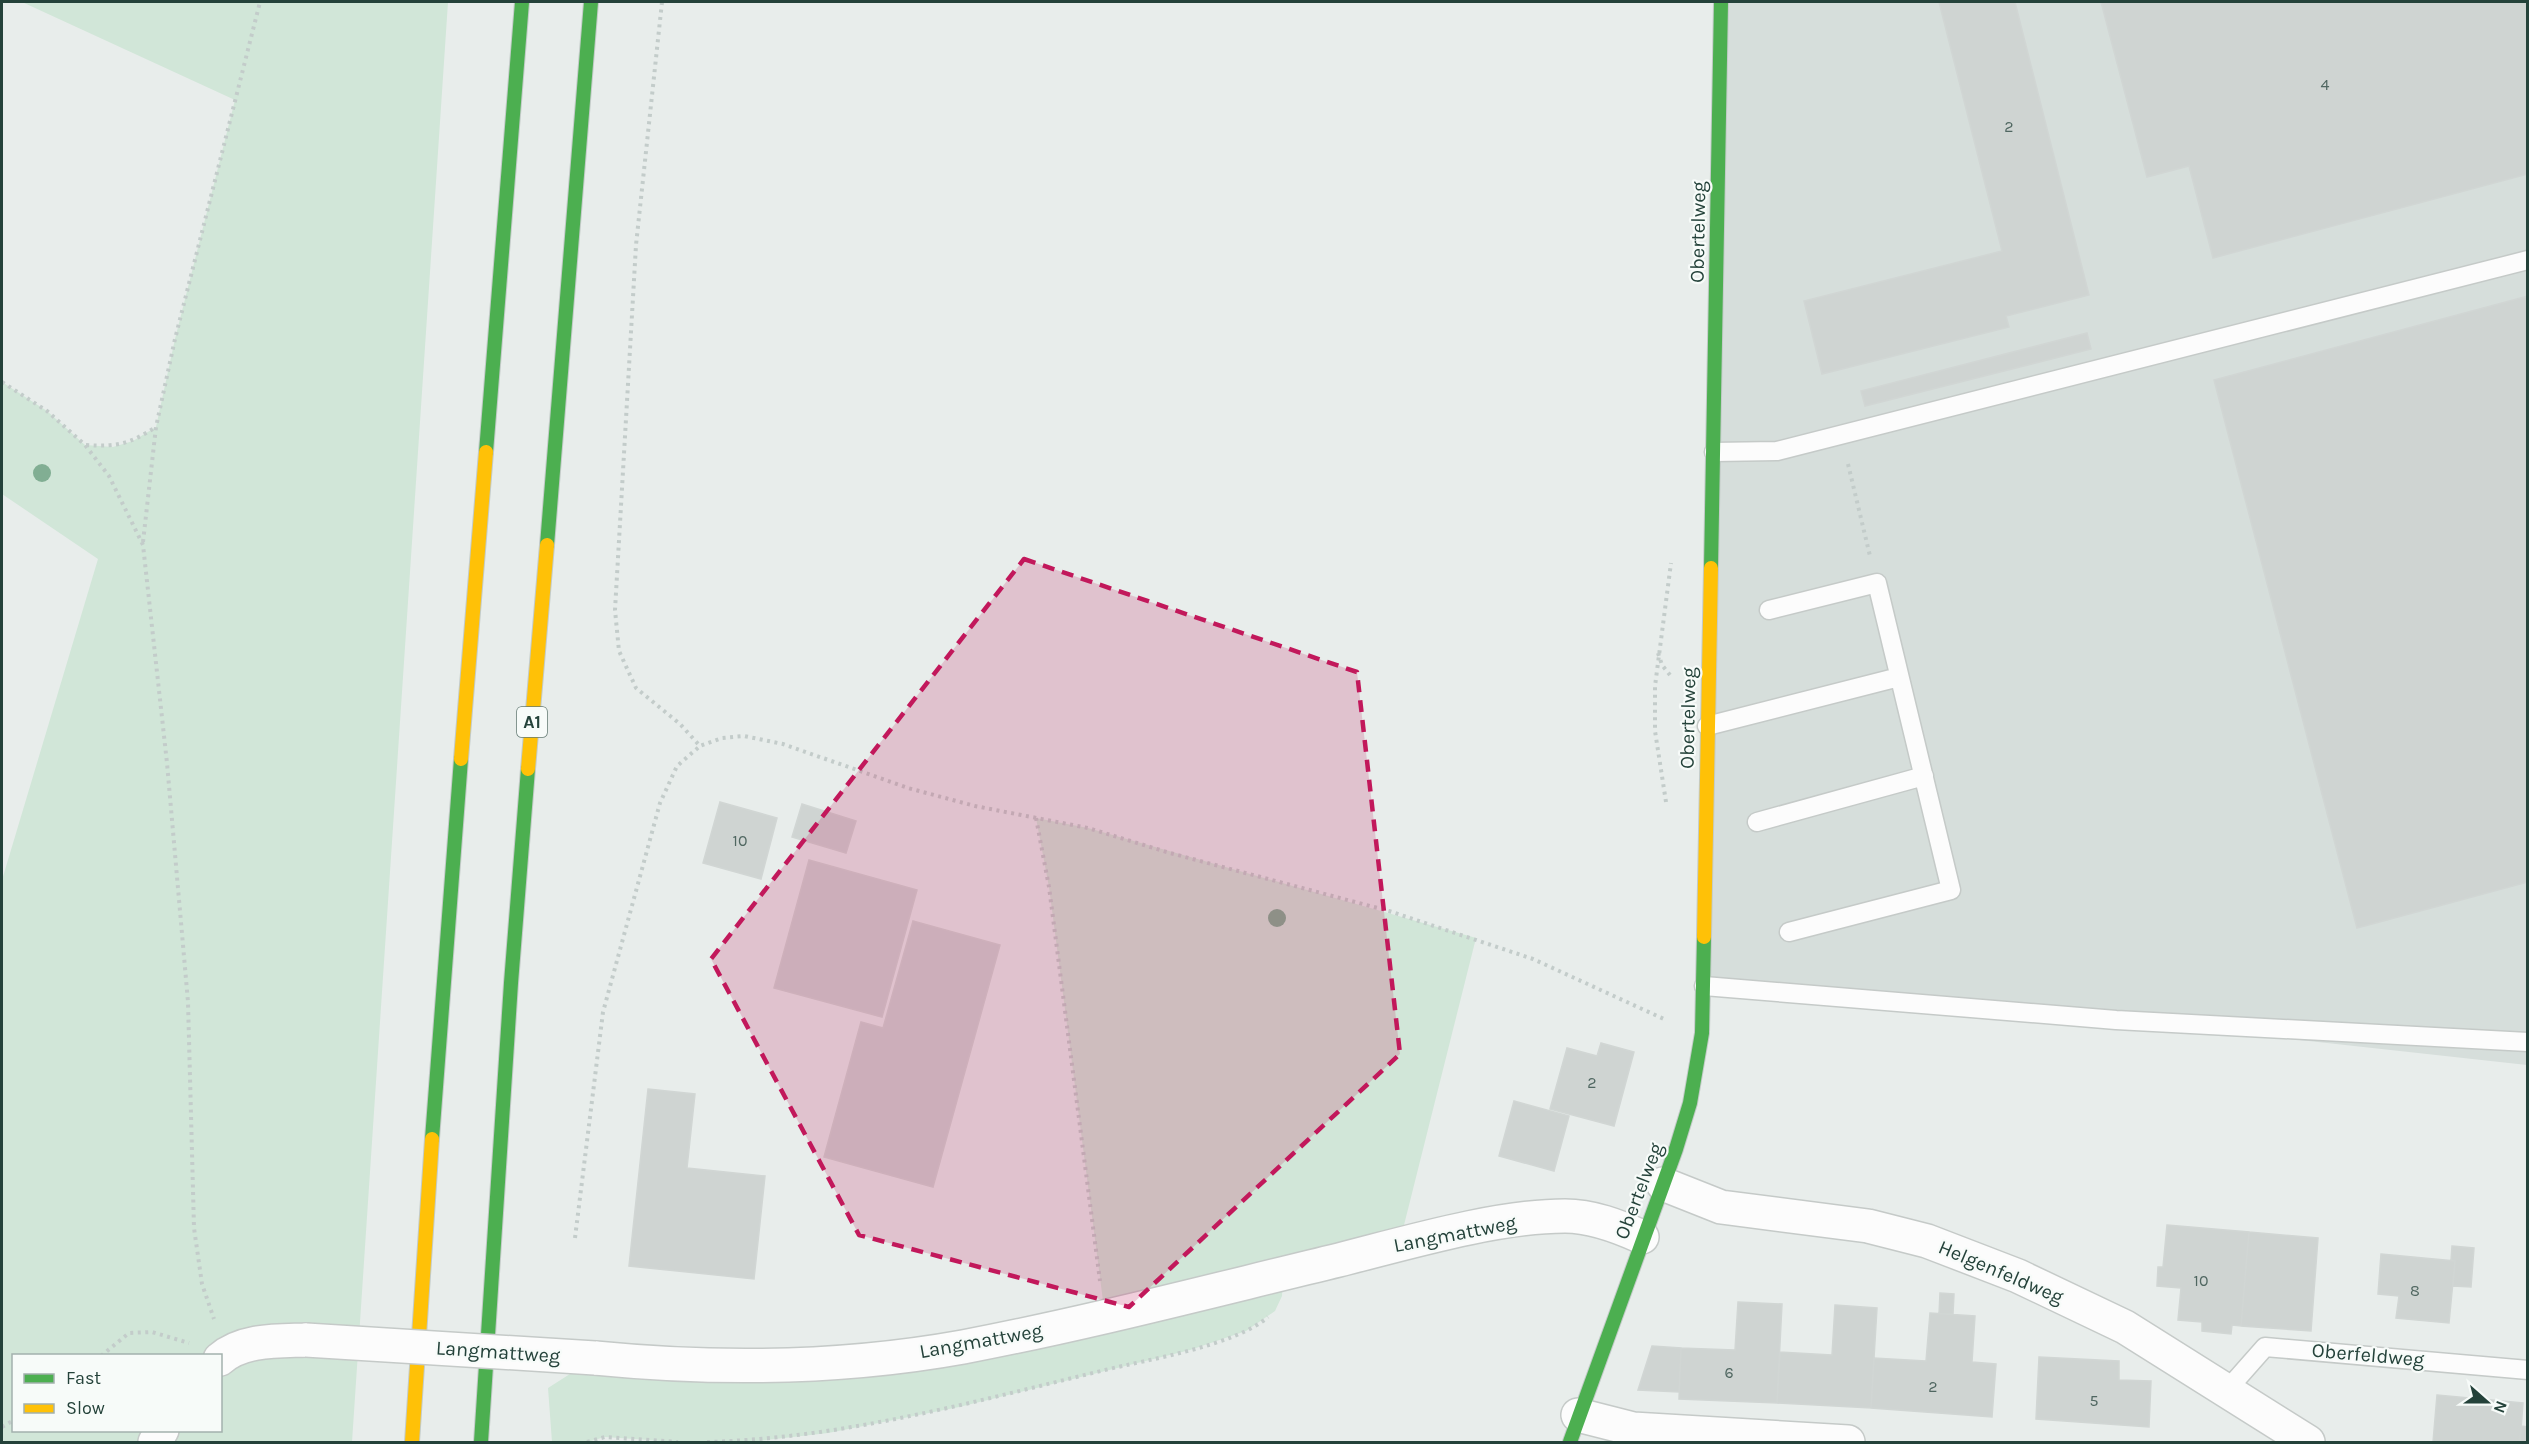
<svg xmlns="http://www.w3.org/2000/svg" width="2529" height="1444" font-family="Karla,sans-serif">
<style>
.built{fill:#d6dedb}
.green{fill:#d1e6d8;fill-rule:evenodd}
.building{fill:#cfd4d2;stroke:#d1d6d4;stroke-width:1.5}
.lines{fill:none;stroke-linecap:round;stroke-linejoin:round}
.lane-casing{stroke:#c5cac8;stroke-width:21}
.street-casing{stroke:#c5cac8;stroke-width:36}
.fast-casing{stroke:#c3cbc8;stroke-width:16}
.slow-casing{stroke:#c3cbc8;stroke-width:16}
.path{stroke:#c3ccca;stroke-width:4;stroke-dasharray:3 4.5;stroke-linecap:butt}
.lane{stroke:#fcfcfc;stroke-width:18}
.street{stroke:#fcfcfc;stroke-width:33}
.fast{stroke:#4caf50;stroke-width:14}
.slow{stroke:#ffc107;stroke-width:14}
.street-bridge-casing{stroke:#c5cac8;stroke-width:36;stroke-linecap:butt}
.street-bridge{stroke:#fcfcfc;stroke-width:33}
.tree{fill:#81ae93}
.marked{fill:#c2185b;fill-opacity:0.2;stroke:#c2185b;stroke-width:4.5;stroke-dasharray:12 8;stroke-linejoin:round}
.labels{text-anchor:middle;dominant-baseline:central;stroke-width:4.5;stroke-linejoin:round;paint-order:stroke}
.number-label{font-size:16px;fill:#506761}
.shield{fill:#f7fbf9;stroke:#637a73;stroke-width:1.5}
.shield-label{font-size:18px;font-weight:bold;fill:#24423a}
.street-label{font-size:20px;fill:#24423a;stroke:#f7fbf9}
</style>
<rect width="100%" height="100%" fill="#e8edeb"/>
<path class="built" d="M 1721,2 L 2527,2 L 2527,1065 L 2116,1020 L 1704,986 Z"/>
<path class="green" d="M 22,2 L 448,2 L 352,1442 L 2,1442 L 2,880 L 98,559 L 2,494 L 2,382 L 47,411 L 85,445 L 113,447 L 133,441 L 156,427 L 175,339 L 235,100 ZM 14,1356 L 220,1356 L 220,1430 L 14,1430 Z
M 1036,818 L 1088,828 L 1476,938 L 1399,1245 L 1283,1273 L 1282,1296 L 1275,1311 L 1246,1331 L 1190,1350 L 959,1407 L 828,1433 L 758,1441 L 678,1442 L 605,1437 L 587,1442 L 552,1442 L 548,1388 L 595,1358 L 730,1367 L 1105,1316 L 1049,887 Z"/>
<path class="building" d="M 1939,2 L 2015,2 L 2089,295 L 2006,316 L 2009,327 L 1822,374 L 1804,301 L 2002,251 Z
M 2101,2 L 2528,2 L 2528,174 L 2213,258 L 2189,166 L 2147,177 Z
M 2528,296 L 2528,882 L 2357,928 L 2214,380 Z
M 2087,333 L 2091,349 L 1865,406 L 1861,391 Z
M 720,802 L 777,818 L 761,879 L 703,863 Z
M 802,804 L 856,821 L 846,853 L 792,837 Z
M 809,860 L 917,890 L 882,1017 L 774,988 Z
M 913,921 L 1000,945 L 933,1187 L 824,1157 L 861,1022 L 883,1028 Z
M 1601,1043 L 1634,1052 L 1614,1126 L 1550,1109 L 1567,1048 L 1597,1056 Z
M 648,1089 L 695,1094 L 687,1168 L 765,1176 L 754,1279 L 629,1266 Z
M 1514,1101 L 1569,1116 L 1554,1171 L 1499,1156 Z
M 2167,1225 L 2249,1232 L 2241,1326 L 2232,1325 L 2231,1334 L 2202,1331 L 2202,1322 L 2178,1320 L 2181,1288 L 2157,1286 L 2158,1267 L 2163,1267 Z
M 2249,1232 L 2318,1238 L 2311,1331 L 2241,1326 Z
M 2452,1246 L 2474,1248 L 2471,1287 L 2453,1286 L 2455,1261 L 2451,1261 Z
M 2381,1254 L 2455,1261 L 2449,1323 L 2396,1318 L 2399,1296 L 2378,1294 Z
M 1940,1293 L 1954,1294 L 1953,1314 L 1939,1314 Z
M 1738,1302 L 1782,1304 L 1777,1403 L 1679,1399 L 1681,1348 L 1735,1350 Z
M 1835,1305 L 1877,1308 L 1871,1408 L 1777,1403 L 1780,1352 L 1832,1355 Z
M 1930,1313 L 1975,1316 L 1972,1362 L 1996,1364 L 1992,1417 L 1871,1408 L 1874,1358 L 1926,1361 Z
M 1652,1346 L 1681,1348 L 1679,1392 L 1638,1390 Z
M 2039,1357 L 2119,1361 L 2119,1380 L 2151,1381 L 2149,1427 L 2036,1419 Z
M 2437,1395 L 2523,1403 L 2520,1442 L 2433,1442 Z
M 2521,1426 L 2528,1427 L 2528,1442 L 2520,1442 Z"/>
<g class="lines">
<defs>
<path id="lane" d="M 1714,452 L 1777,451 L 2528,260
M 1769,610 L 1877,583 L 1951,890 L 1789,932
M 1707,726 L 1899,677
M 1757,822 L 1924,776
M 1704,986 L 2116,1020 L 2528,1042
M 2227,1390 L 2265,1347 L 2528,1370"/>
<path id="street" d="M 1663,1184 L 1721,1207 L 1868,1226 L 1927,1241 L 2018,1276 L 2125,1327 L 2308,1442
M 595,1358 C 717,1370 841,1369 963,1347 C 1089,1323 1214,1290 1339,1260 C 1406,1243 1497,1216 1565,1216 C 1592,1216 1618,1226 1642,1237
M 220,1359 C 243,1339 279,1341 306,1340
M 1578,1415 L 1633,1429 L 1848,1442
M 155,1442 L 162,1430"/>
<path id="fast" d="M 486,452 L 522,2
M 547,545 L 591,2
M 1711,568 L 1721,2
M 432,1139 L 461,759
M 481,1442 L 511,983 L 528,769
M 1570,1442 L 1676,1149 L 1690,1103 L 1702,1033 L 1704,937"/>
<path id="slow" d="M 461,759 L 486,452
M 528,769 L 547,545
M 1704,937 L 1711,568
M 412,1442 L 432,1139"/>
</defs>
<use href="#lane" class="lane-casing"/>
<use href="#street" class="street-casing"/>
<use href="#fast" class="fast-casing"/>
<use href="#slow" class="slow-casing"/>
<path class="path" d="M 662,2 L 636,245 L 615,610 L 619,651 L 636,688 L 680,724 L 700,746 L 722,738 L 744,736 L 783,744 L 908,788 L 975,806 L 1088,828 L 1170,853 L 1389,911 L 1533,959 L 1666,1020
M 2,382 L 47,411 L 85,445 L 109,476 L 143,545 L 167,763 L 188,1002 L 194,1228 L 202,1284 L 214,1319
M 86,445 C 118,447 129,444 156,427
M 1848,464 L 1870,556
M 143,542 L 156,427 L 175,339 L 260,2
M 1658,653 L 1662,665 L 1670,675
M 1666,802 L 1655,731 L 1655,686 L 1671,563
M 1036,818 L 1049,887 L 1100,1281
M 575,1238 L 603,1012 L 660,803 L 677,766 L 700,746
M 101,1356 L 129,1333 L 152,1332 L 189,1343
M 2,1427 L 14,1420
M 587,1442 L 605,1437 L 678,1442
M 707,1442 C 844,1438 973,1402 1105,1370 C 1150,1359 1234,1346 1268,1317"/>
<use href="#lane" class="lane"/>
<use href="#street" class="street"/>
<use href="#fast" class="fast"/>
<use href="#slow" class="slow"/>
<defs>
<path id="street-bridge" d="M 306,1340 L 595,1358"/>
</defs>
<use href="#street-bridge" class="street-bridge-casing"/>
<use href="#street-bridge" class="street-bridge"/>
</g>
<g class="tree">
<circle cx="42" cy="473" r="9"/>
<circle cx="1277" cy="918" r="9"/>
</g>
<path class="marked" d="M 1024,559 L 1357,672 L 1400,1054 L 1129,1307 L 859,1235 L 711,959 Z"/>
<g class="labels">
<g class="number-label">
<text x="2325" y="84">4</text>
<text x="2009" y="126">2</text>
<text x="740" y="840">10</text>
<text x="1592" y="1082">2</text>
<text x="2201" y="1280">10</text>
<text x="2415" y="1290">8</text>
<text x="1729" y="1372">6</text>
<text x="1933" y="1386">2</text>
<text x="2094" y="1400">5</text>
</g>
<rect class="shield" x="517" y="707" width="30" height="30" rx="4.5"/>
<g class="shield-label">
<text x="532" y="722">A1</text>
</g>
<g class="street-label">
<text transform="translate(1698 232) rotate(-89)">Obertelweg</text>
<text transform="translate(1688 718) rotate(-89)">Obertelweg</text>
<text transform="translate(1639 1191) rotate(-69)">Obertelweg</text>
<text transform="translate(1455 1234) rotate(-11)">Langmattweg</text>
<text transform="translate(2001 1272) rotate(23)">Helgenfeldweg</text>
<text transform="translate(981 1341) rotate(-10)">Langmattweg</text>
<text transform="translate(498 1352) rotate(4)">Langmattweg</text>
<text transform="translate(2368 1355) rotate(5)">Oberfeldweg</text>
</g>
</g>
<rect width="2529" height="1444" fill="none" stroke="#24423a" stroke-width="6"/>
<rect x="12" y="1354" width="210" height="78" fill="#f7fbf9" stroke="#a3b1ad" stroke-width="1.5"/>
<rect x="24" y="1374" width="30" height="9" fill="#4caf50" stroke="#a3b1ad" stroke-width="1.5"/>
<text x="66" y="1384" font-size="18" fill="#24423a">Fast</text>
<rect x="24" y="1404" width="30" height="9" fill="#ffc107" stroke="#a3b1ad" stroke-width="1.5"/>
<text x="66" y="1414" font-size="18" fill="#24423a">Slow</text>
<g transform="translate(2487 1402) rotate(111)" stroke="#f7fbf9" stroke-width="4.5" paint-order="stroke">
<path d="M0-4.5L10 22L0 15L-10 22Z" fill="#24423a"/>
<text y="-9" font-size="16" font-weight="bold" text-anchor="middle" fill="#24423a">N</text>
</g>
</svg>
